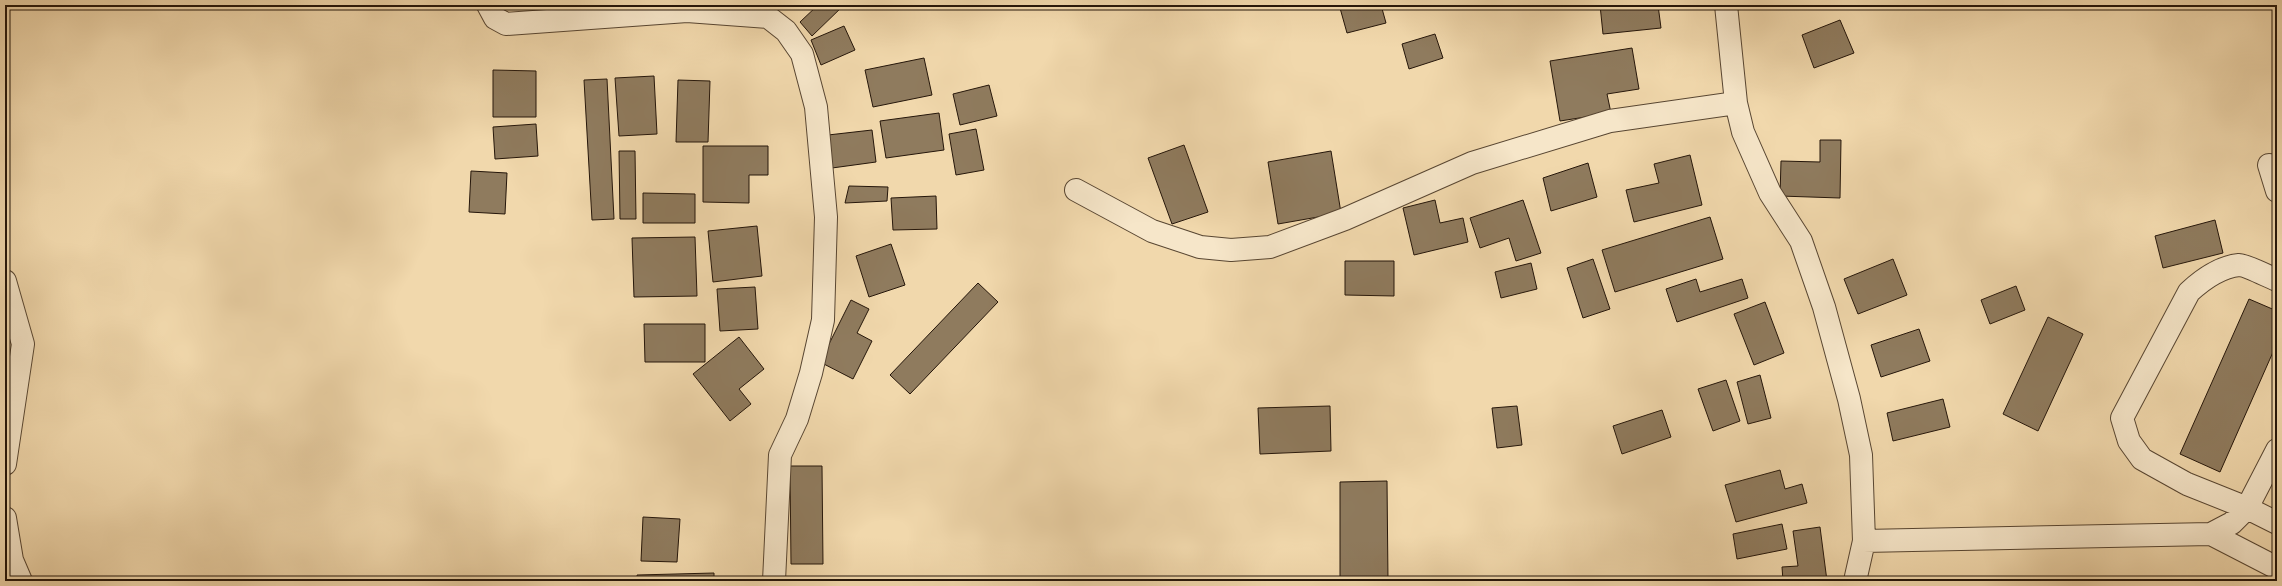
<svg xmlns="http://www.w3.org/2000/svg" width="2282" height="586" font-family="'Sorts Mill Goudy',serif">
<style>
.building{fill:#8f7b5e;stroke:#25160a}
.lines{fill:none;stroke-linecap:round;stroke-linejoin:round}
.minor-casing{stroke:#584632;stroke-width:24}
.minor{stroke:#f6e6c9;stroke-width:22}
</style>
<rect width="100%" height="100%" fill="#f1d8ac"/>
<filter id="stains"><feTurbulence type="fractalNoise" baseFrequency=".005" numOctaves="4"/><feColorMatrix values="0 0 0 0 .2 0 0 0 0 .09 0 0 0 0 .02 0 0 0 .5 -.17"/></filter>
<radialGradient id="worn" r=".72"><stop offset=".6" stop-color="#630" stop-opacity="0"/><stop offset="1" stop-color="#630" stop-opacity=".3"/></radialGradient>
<path class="building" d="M 534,5 L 565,5 L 566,8 L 535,13 Z
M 818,5 L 844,5 L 812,36 L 800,22 Z
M 1351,5 L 1381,5 L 1386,23 L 1347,33 L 1340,8 Z
M 1600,5 L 1658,5 L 1661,28 L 1603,34 Z
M 1840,20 L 1854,53 L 1814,68 L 1802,35 Z
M 844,26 L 855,50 L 821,65 L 811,40 Z
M 1435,34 L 1443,58 L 1409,69 L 1402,44 Z
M 1632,48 L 1639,89 L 1607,94 L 1611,113 L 1560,121 L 1550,61 Z
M 924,58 L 932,95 L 873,107 L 865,70 Z
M 493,70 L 536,71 L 536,117 L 493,117 Z
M 654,76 L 657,134 L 619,136 L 615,78 Z
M 607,79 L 614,219 L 592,220 L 584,80 Z
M 678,80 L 710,81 L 708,142 L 676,142 Z
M 989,85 L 997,116 L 960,125 L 953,94 Z
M 939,113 L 944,150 L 886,158 L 880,121 Z
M 536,124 L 538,156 L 495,159 L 493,127 Z
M 976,129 L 984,170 L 956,175 L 949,134 Z
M 872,130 L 876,162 L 832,168 L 828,135 Z
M 1820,140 L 1841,140 L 1840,198 L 1780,196 L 1781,161 L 1820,162 Z
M 1184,145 L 1208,212 L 1172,224 L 1148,158 Z
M 703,146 L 768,146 L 768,175 L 749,175 L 749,203 L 703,202 Z
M 619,151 L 635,151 L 636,219 L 620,219 Z
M 1331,151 L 1341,213 L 1278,224 L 1268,162 Z
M 1690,155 L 1702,205 L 1634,222 L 1626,190 L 1659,183 L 1654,164 Z
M 1588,163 L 1597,197 L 1551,211 L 1543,178 Z
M 471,171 L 507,173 L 505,214 L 469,212 Z
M 849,186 L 888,187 L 887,201 L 845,203 Z
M 643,193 L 695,194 L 695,223 L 643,223 Z
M 936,196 L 937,229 L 893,230 L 891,198 Z
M 1435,200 L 1440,223 L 1463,218 L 1468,242 L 1414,255 L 1403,208 Z
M 1523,200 L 1541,253 L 1516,261 L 1509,238 L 1480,248 L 1470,218 Z
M 1710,217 L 1723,259 L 1615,292 L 1602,250 Z
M 2215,220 L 2223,253 L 2163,268 L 2155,236 Z
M 757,226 L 762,276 L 713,282 L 708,231 Z
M 695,237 L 697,296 L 634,297 L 632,238 Z
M 891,244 L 905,285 L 869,297 L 856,256 Z
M 1593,259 L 1610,309 L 1583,318 L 1567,268 Z
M 1893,259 L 1907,295 L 1858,314 L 1844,279 Z
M 1345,261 L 1394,261 L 1394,296 L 1345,295 Z
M 1531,263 L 1537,289 L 1501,298 L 1495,272 Z
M 1696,279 L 1700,292 L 1742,279 L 1748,298 L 1677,322 L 1666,289 Z
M 978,283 L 998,302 L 910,394 L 890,375 Z
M 2016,286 L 2025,310 L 1990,324 L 1981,300 Z
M 755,287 L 758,329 L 720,331 L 717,289 Z
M 2249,299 L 2277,311 L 2277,343 L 2220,472 L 2180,454 Z
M 851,300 L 869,309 L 857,333 L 872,341 L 853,379 L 820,362 Z
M 1765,302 L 1784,353 L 1754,365 L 1734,314 Z
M 2048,317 L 2083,334 L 2038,431 L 2003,414 Z
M 644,324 L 705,324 L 705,362 L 645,362 Z
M 1919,329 L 1930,361 L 1881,377 L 1871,345 Z
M 739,337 L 764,369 L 739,389 L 751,404 L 730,421 L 693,374 Z
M 1760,375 L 1771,418 L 1748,424 L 1737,382 Z
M 1726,380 L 1740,421 L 1713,431 L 1698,389 Z
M 1943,399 L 1950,427 L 1893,441 L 1887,413 Z
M 1330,406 L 1331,451 L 1260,454 L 1258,408 Z
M 1517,406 L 1522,445 L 1497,448 L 1492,408 Z
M 1662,410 L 1671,437 L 1622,454 L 1613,426 Z
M 790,466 L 822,466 L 823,564 L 791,564 Z
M 1780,470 L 1785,489 L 1802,484 L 1807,503 L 1736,522 L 1725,485 Z
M 1387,481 L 1388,581 L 1340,581 L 1340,482 Z
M 643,517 L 680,519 L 677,562 L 641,561 Z
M 1782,524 L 1787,549 L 1737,559 L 1733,534 Z
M 1820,527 L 1827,581 L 1783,581 L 1782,567 L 1798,566 L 1793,531 Z
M 714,573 L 714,581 L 638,581 L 637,575 Z"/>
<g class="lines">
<defs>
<path id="minor" d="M 488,5 L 495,18 L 506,24 L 687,11 L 768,17 L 786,31 L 802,54 L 816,107 L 826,217 L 823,320 L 811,373 L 797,419 L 780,455 L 774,581
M 1726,5 L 1736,103 L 1743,132 L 1770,193 L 1801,241 L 1824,307 L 1849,399 L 1861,455 L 1864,541 L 1855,581
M 1076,190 L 1152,231 L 1200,247 L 1231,250 L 1270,247 L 1345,219 L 1472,163 L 1610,121 L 1736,103
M 2277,190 L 2269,165 L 2277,191
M 2277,280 C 2269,277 2246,265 2239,265 C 2220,267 2203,279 2189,292 L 2122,418 L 2129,441 L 2142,459 L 2187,484 L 2247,508 L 2277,523
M 5,281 L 23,344 L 5,464
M 5,518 L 12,560 L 21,581
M 2211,534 L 2277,568
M 1864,541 L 2211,534 L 2232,523 L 2247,508 L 2277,450"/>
</defs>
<use href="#minor" class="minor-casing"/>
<use href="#minor" class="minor"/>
</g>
<rect width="2282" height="586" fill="none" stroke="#f1d8ac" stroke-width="20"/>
<rect x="6" y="6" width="2270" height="574" fill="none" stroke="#25160a" stroke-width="2"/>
<rect x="10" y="10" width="2262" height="566" fill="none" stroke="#25160a"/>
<rect width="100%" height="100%" filter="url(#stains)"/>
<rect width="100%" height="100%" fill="url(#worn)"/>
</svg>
